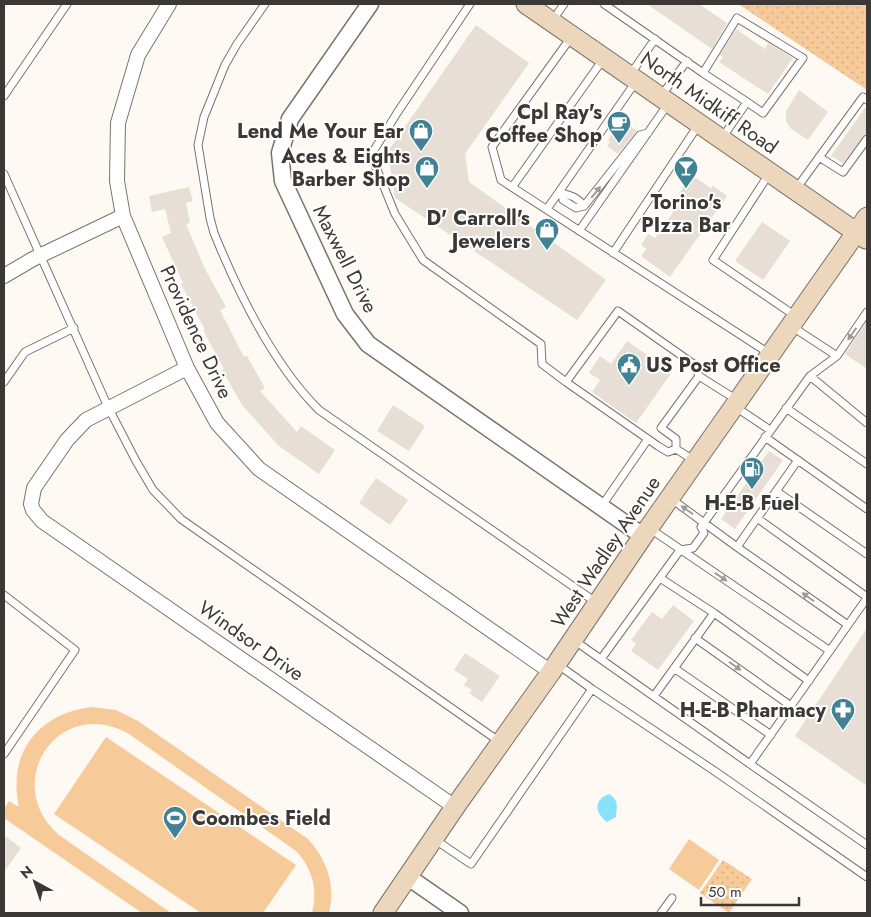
<svg xmlns="http://www.w3.org/2000/svg" width="871" height="917" font-family="Jost,sans-serif">
<style>
.grass{fill:url(#grass-dots)}
.pitch{fill:#f7ca9a}
.water{fill:#89e1fb}
.building{fill:#e7ded5}
.lines{fill:none;stroke-linecap:round;stroke-linejoin:round}
.service-casing{stroke:#7b746b;stroke-width:9}
.minor-casing{stroke:#7b746b;stroke-width:16}
.tertiary-casing{stroke:#7b746b;stroke-width:19}
.secondary-casing{stroke:#7b746b;stroke-width:21}
.service{stroke:#fff;stroke-width:7}
.minor{stroke:#fff;stroke-width:14}
.tertiary{stroke:#fff;stroke-width:16}
.secondary{stroke:#ecd7bc;stroke-width:19}
.oneway{fill:#9e9c9a}
.labels{text-anchor:middle;dominant-baseline:central;stroke-width:4;stroke-linejoin:round;paint-order:stroke}
.street-label{font-size:20px;fill:#3c3835;stroke:#fff}
.poi-label{font-size:20px;font-weight:bold;fill:#3c3835;stroke:#fff;text-anchor:end}
</style>
<defs>
<pattern id="grass-dots" width="8" height="8" patternUnits="userSpaceOnUse" patternTransform="scale(1.25)"><rect width="8" height="8" fill="#f7ca9a"/><path d="M2 2h.1M6 6h.1" fill="none" stroke="#d5ae85" stroke-width="1.8" stroke-linecap="round"/></pattern>
</defs>
<rect width="100%" height="100%" fill="#fff9f4"/>
<path class="grass" d="M 738,4 L 867,4 L 867,90 Z
M 723,860 L 752,879 L 729,913 L 700,893 Z"/>
<path class="pitch" d="M 92,707 L 116,710 L 138,721 L 308,839 C 327,860 336,885 329,913 L 312,913 C 318,890 313,869 296,851 L 129,734 C 58,694 0,784 59,835 L 171,913 L 142,913 L 4,818 L 4,809 L 9,801 L 19,807 C 7,754 38,713 92,707 Z
M 106,737 L 296,865 L 263,913 L 201,913 L 54,814 Z
M 689,839 L 719,860 L 699,890 L 669,869 Z"/>
<path class="water" d="M 609,794 C 619,800 617,806 616,817 L 607,822 C 595,813 593,800 609,794 Z"/>
<path class="building" d="M 647,4 L 699,4 L 727,23 L 712,49 Z
M 476,25 L 529,63 L 465,154 L 469,182 L 606,280 L 577,320 L 395,198 L 388,151 Z
M 736,29 L 765,49 L 768,43 L 793,58 L 768,94 L 719,62 L 723,57 L 720,55 Z
M 799,90 L 828,112 L 808,140 L 790,128 L 786,121 L 786,111 Z
M 867,105 L 867,132 L 843,163 L 831,156 Z
M 622,120 L 637,131 L 618,154 L 607,146 L 610,142 L 608,140 Z
M 691,175 L 711,188 L 713,186 L 727,196 L 670,277 L 641,256 L 646,249 L 641,245 L 648,234 L 655,238 L 683,198 L 678,195 Z
M 189,187 L 193,201 L 186,203 L 190,223 L 186,224 L 205,269 L 226,307 L 220,310 L 244,357 L 247,356 L 265,388 L 260,391 L 297,432 L 301,426 L 335,450 L 319,474 L 279,446 L 242,405 L 222,370 L 224,369 L 203,330 L 205,330 L 181,284 L 183,283 L 162,237 L 171,233 L 165,209 L 152,212 L 149,196 Z
M 762,222 L 790,241 L 763,280 L 735,261 Z
M 867,321 L 867,369 L 845,354 Z
M 627,341 L 672,372 L 636,423 L 592,392 L 600,380 L 589,373 L 600,356 L 611,364 Z
M 393,405 L 425,426 L 409,451 L 377,431 Z
M 769,451 L 783,460 L 735,529 L 721,519 Z
M 376,478 L 408,500 L 390,525 L 359,503 Z
M 673,605 L 694,621 L 658,670 L 631,651 L 636,644 L 631,640 L 652,612 L 662,619 Z
M 867,628 L 867,786 L 795,736 Z
M 465,653 L 500,676 L 482,702 L 469,693 L 472,690 L 464,685 L 468,679 L 454,670 Z
M 4,835 L 21,848 L 4,872 Z"/>
<g class="lines">
<defs>
<path id="service" d="M 265,4 L 237,44 L 225,65 L 204,117 L 198,145 L 210,218 L 214,233 C 238,292 274,365 319,410 L 597,603
M 470,4 L 397,113 L 371,155 L 395,214 L 423,260 L 541,344 L 542,364 L 566,382 L 618,311 L 695,365 L 699,376 L 737,400
M 604,4 L 703,73
M 552,21 L 564,4
M 572,36 L 492,147 L 501,180 L 770,354
M 630,75 L 655,39
M 4,96 L 67,4
M 661,96 L 687,61
M 722,138 L 747,102 L 763,113 L 803,58 L 737,18 L 703,73 L 747,102
M 819,157 L 843,172 L 867,139
M 4,174 L 108,407 L 136,461 L 153,490 L 181,519 L 500,742
M 769,174 L 713,260 L 797,317
M 513,186 L 604,58
M 796,189 L 863,97 L 867,100
M 559,192 C 571,196 576,196 584,206 L 640,135 L 648,133
M 562,193 L 563,200 L 576,208 L 584,206
M 547,209 L 637,80
M 579,231 L 668,104
M 613,253 L 699,124
M 791,326 L 837,356
M 810,376 L 837,356 L 867,312
M 4,382 L 25,352 L 74,328
M 566,382 L 658,446 L 668,452 L 676,449
M 734,406 L 770,430
M 786,408 L 867,464
M 765,437 L 867,509
M 695,461 L 676,449 L 676,439 L 661,428 L 699,376
M 776,491 L 867,554
M 670,498 L 737,547 L 798,460
M 601,507 L 648,439
M 757,518 L 867,597
M 649,528 L 830,651
M 737,547 L 848,625
M 4,595 L 75,650 L 4,754
M 714,613 L 809,681
M 695,638 L 791,706
M 575,641 L 750,764 L 867,598
M 601,659 L 680,550 L 693,548 L 704,533 L 701,527 L 810,376 L 867,423
M 674,668 L 771,735
M 592,689 L 716,772 L 867,877
M 654,696 L 714,613 L 660,578
M 750,764 L 867,845
M 434,839 L 471,864 L 592,689 L 557,664
M 661,913 L 672,898"/>
<path id="minor" d="M 169,4 L 138,55 L 118,123 L 117,181 L 123,216 L 187,368 L 217,423 L 259,469 L 551,672
M 4,276 L 33,259 L 123,216
M 187,368 L 86,420 L 67,440 L 34,488 L 31,504 L 33,510 L 42,521 L 455,807"/>
<path id="tertiary" d="M 370,4 L 290,119 L 280,153 L 283,181 L 345,314 L 368,344 L 643,536
M 408,877 L 460,913"/>
<path id="secondary" d="M 526,4 L 866,239
M 383,913 L 455,807 L 551,672 L 643,536 L 867,217"/>
</defs>
<use href="#service" class="service-casing"/>
<use href="#minor" class="minor-casing"/>
<use href="#tertiary" class="tertiary-casing"/>
<use href="#secondary" class="secondary-casing"/>
<use href="#service" class="service"/>
<use href="#minor" class="minor"/>
<use href="#tertiary" class="tertiary"/>
<use href="#secondary" class="secondary"/>
</g>
<defs><path id="oneway-solid" d="M-6-.8H1V-3.2L6.5 0L1 3.2V.8H-6Z" transform="scale(1.25)"/></defs>
<g class="oneway">
<use href="#oneway-solid" transform="translate(596 192) rotate(-51)"/>
<use href="#oneway-solid" transform="translate(852 334) rotate(125)"/>
<use href="#oneway-solid" transform="translate(687 510) rotate(-145)"/>
<use href="#oneway-solid" transform="translate(721 577) rotate(34)"/>
<use href="#oneway-solid" transform="translate(808 597) rotate(-145)"/>
<use href="#oneway-solid" transform="translate(735 666) rotate(35)"/>
</g>
<defs>
<symbol id="cafe-pin" viewBox="-11 -11 22 30"><path d="M0 17L-7.5 6A9.5 9.5 0 1 1 7.5 6Z" fill="#418295" stroke="#fff"/><path d="M-5.5-4.5H6V0H3Q3 3.5 0 3.5H-2.5Q-5.5 3.5-5.5 0ZM3-3.2v2h1.7v-2ZM-6 4.5H4V6H-6Z" fill="#fff"/></symbol>
<symbol id="shop-pin" viewBox="-11 -11 22 30"><path d="M0 17L-7.5 6A9.5 9.5 0 1 1 7.5 6Z" fill="#418295" stroke="#fff"/><path d="M-5-2.5h2.3a2.7 3.5 0 0 1 5.4 0H5L5.5 6h-11ZM-1.5-2.5h3a1.5 2.3 0 0 0-3 0Z" fill="#fff"/></symbol>
<symbol id="bar-pin" viewBox="-11 -11 22 30"><path d="M0 17L-7.5 6A9.5 9.5 0 1 1 7.5 6Z" fill="#418295" stroke="#fff"/><path d="M-6-5H6L.8 .8V4.5H3.5V6h-7V4.5H-.8V.8Z" fill="#fff"/></symbol>
<symbol id="civic-pin" viewBox="-11 -11 22 30"><path d="M0 17L-7.5 6A9.5 9.5 0 1 1 7.5 6Z" fill="#418295" stroke="#fff"/><path d="M-.6-6.5H3V-4.5H.6V-3L4-1V1h2V6H-6V1h2V-1L-.6-3ZM-1.2 2.5V6h2.4V2.5Z" fill="#fff"/></symbol>
<symbol id="fuel-pin" viewBox="-11 -11 22 30"><path d="M0 17L-7.5 6A9.5 9.5 0 1 1 7.5 6Z" fill="#418295" stroke="#fff"/><path d="M-5.5-6h7V0h2V4h1.3V-2.5L3-4.5l.8-.8L6-3V5H2.5V1h-1V6h-7ZM-4.2-4.7v3.2H.2V-4.7Z" fill="#fff"/></symbol>
<symbol id="pharmacy-pin" viewBox="-11 -11 22 30"><path d="M0 17L-7.5 6A9.5 9.5 0 1 1 7.5 6Z" fill="#418295" stroke="#fff"/><path d="M-2-6h4v4h4v4h-4v4h-4v-4h-4v-4h4Z" fill="#fff"/></symbol>
<symbol id="stadium-pin" viewBox="-11 -11 22 30"><path d="M0 17L-7.5 6A9.5 9.5 0 1 1 7.5 6Z" fill="#418295" stroke="#fff"/><path d="M0-5a6.5 5 0 1 0 0 10a6.5 5 0 1 0 0-10ZM-3.5-1.8h7v3.6h-7Z" fill="#fff"/></symbol>
</defs>
<g fill-rule="evenodd">
<use href="#cafe-pin" x="605" y="109" width="28" height="38"/>
<use href="#shop-pin" x="407" y="117" width="28" height="38"/>
<use href="#shop-pin" x="413" y="154" width="28" height="38"/>
<use href="#bar-pin" x="672" y="154" width="28" height="38"/>
<use href="#shop-pin" x="533" y="216" width="28" height="38"/>
<use href="#civic-pin" x="615" y="351" width="28" height="38"/>
<use href="#fuel-pin" x="738" y="455" width="28" height="38"/>
<use href="#pharmacy-pin" x="829" y="696" width="28" height="38"/>
<use href="#stadium-pin" x="161" y="804" width="28" height="38"/>
</g>
<g class="labels">
<g class="street-label">
<text transform="translate(709 103) rotate(35)">North Midkiff Road</text>
<text transform="translate(345 259) rotate(63)">Maxwell Drive</text>
<text transform="translate(196 332) rotate(65)">Providence Drive</text>
<text transform="translate(606 552) rotate(-56)">West Wadley Avenue</text>
<text transform="translate(251 641) rotate(35)">Windsor Drive</text>
</g>
<g class="poi-label">
<text x="602" y="112">Cpl Ray's<tspan x="602" dy="23">Coffee Shop</tspan></text>
<text x="404" y="131">Lend Me Your Ear</text>
<text x="410" y="156">Aces &amp; Eights<tspan x="410" dy="23">Barber Shop</tspan></text>
<text x="686" y="202" text-anchor="middle">Torino's<tspan x="686" dy="23">PIzza Bar</tspan></text>
<text x="530" y="218">D' Carroll's<tspan x="530" dy="23">Jewelers</tspan></text>
<text x="646" y="365" text-anchor="start">US Post Office</text>
<text x="752" y="503" text-anchor="middle">H-E-B Fuel</text>
<text x="826" y="710">H-E-B Pharmacy</text>
<text x="192" y="818" text-anchor="start">Coombes Field</text>
</g>
</g>
<rect width="871" height="917" fill="none" stroke="#3c3835" stroke-width="10"/>
<g transform="translate(35 882) rotate(320)" stroke="#ffffff" stroke-width="4" paint-order="stroke">
<path d="M0-4L9 19L0 12L-9 19Z" fill="#3c3835"/>
<text y="-8" font-size="14" font-weight="bold" text-anchor="middle" fill="#3c3835">N</text>
</g>
<path d="M701 897v8h98v-8" fill="none" stroke="#3c3835" stroke-width="2.5"/>
<text x="708" y="897" font-size="15" fill="#3c3835" stroke="#ffffff" stroke-width="4" paint-order="stroke">50 m</text>
</svg>
